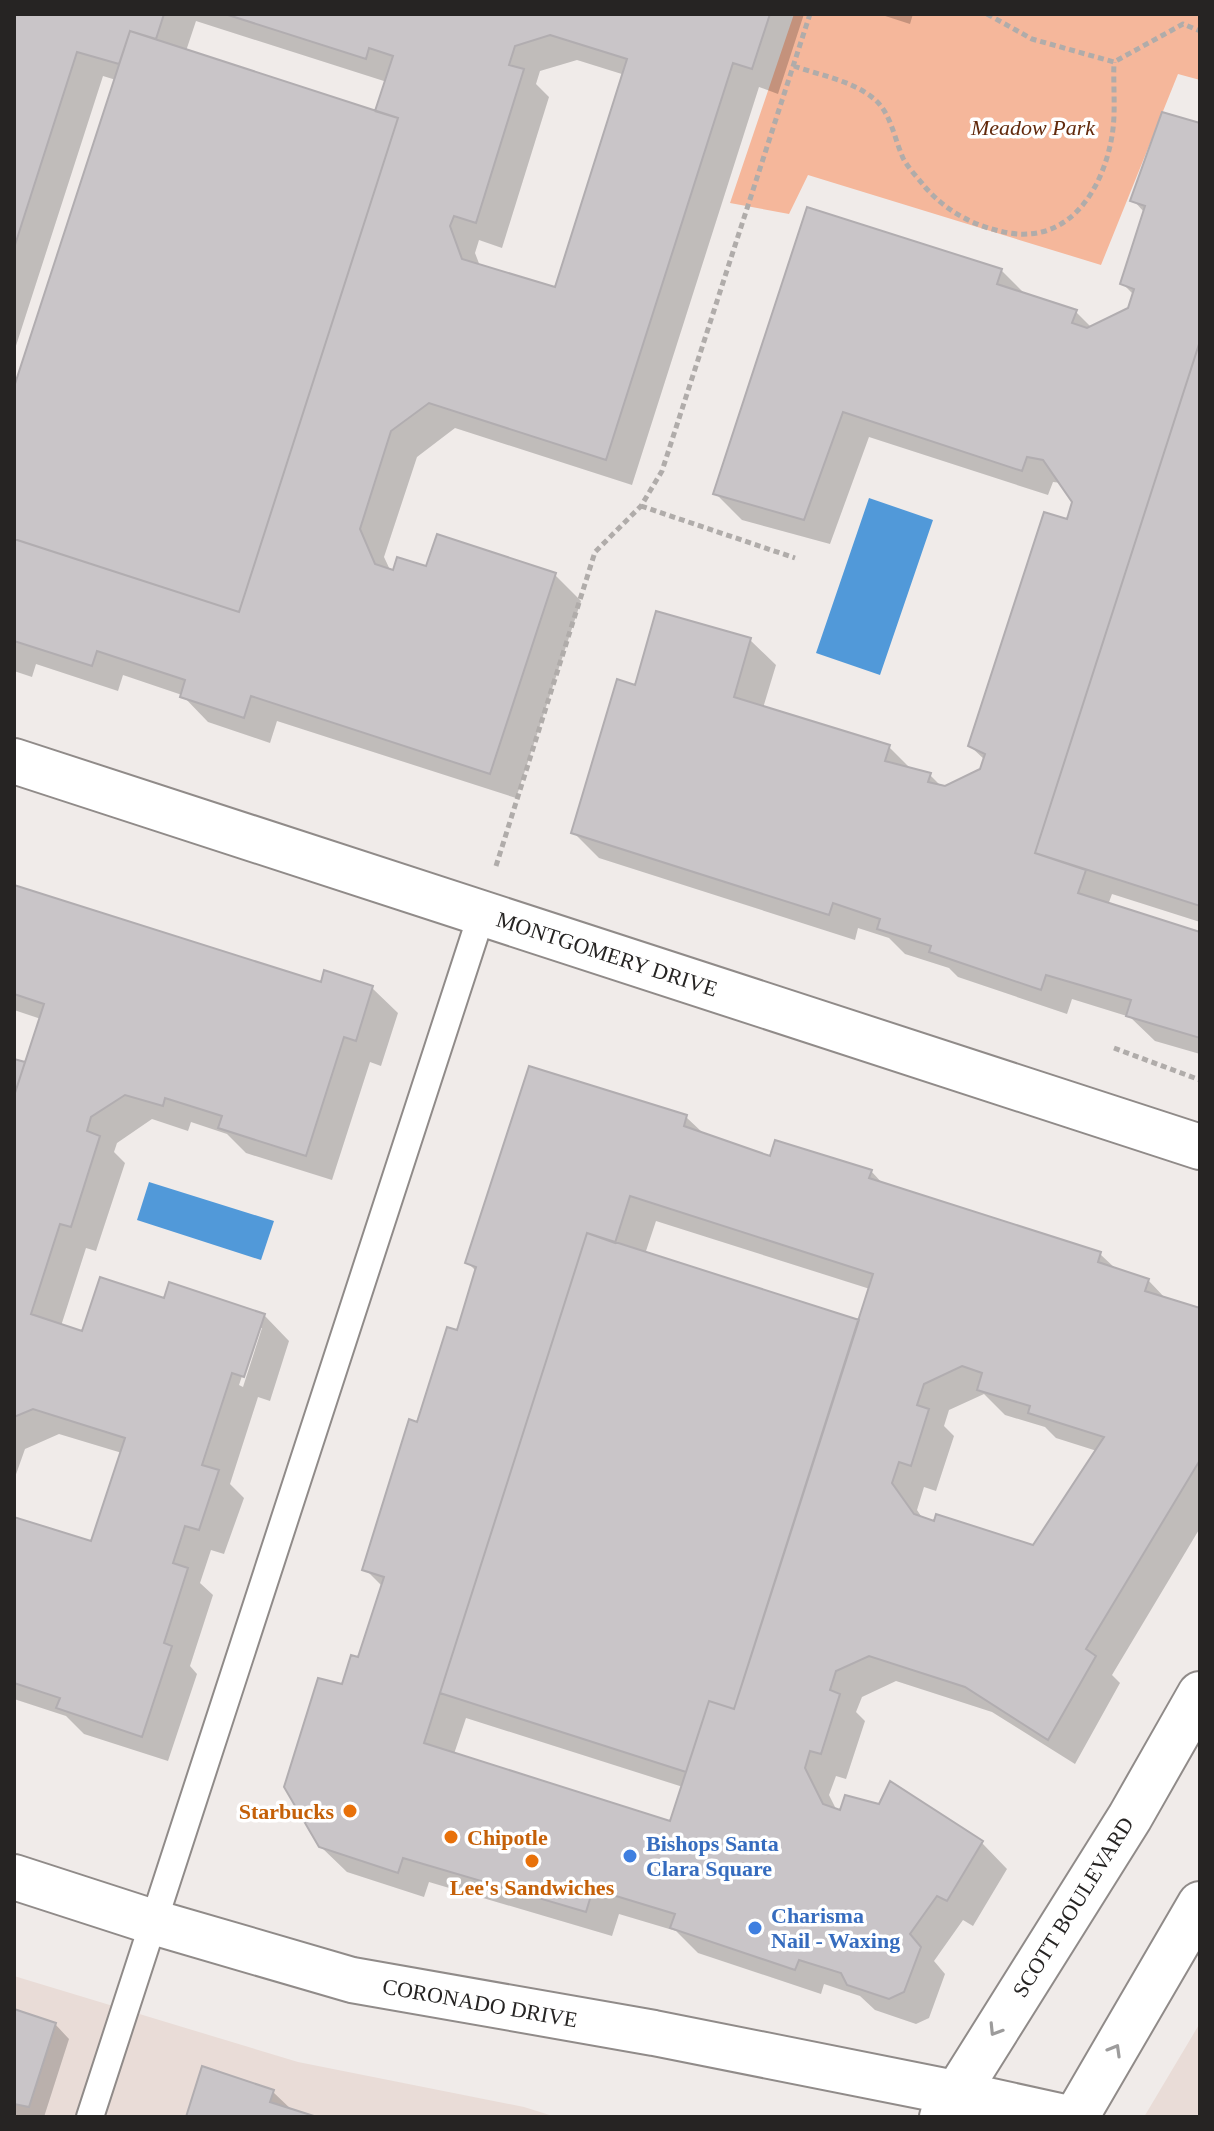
<svg xmlns="http://www.w3.org/2000/svg" width="1214" height="2131" font-family="Georgia,serif">
<style>
.built{fill:#e9dcd7}
.green{fill:#f5b79b}
.water{fill:#5199d9}
.shadow{fill:#0003;fill-rule:evenodd}
.building{fill:#c9c5c8;stroke:#b1adb0;stroke-width:2;fill-rule:evenodd}
.lines{fill:none;stroke-linecap:round;stroke-linejoin:round}
.lane-casing{stroke:#908b89;stroke-width:30}
.street-casing{stroke:#908b89;stroke-width:48}
.primary-casing{stroke:#908b89;stroke-width:48}
.path{stroke:#b0acaa;stroke-width:5;stroke-dasharray:6 4;stroke-linecap:butt}
.lane{stroke:#fff;stroke-width:26}
.street{stroke:#fff;stroke-width:44}
.primary{stroke:#fff;stroke-width:44}
.oneway{stroke:#9d9c9c}
.food-dot{fill:#e8710a;stroke:#fff;stroke-width:3}
.shop-dot{fill:#3f7fe0;stroke:#fff;stroke-width:3}
.labels{text-anchor:middle;dominant-baseline:central;stroke-width:7;stroke-linejoin:round;paint-order:stroke}
.park-label{font-size:22px;font-style:italic;fill:#622a0d;stroke:#fff}
.street-label{font-size:22px;fill:#262423;stroke:#fff}
.food-label{font-size:22px;font-weight:bold;fill:#c56008;stroke:#fff;text-anchor:end}
.shop-label{font-size:22px;font-weight:bold;fill:#366cbe;stroke:#fff;text-anchor:start}
</style>
<rect width="100%" height="100%" fill="#f0ebe9"/>
<path class="built" d="M 14,1976 L 298,2062 L 524,2107 L 556,2117 L 14,2117 Z
M 1200,2023 L 1200,2117 L 1144,2117 Z"/>
<path class="green" d="M 794,14 L 1200,14 L 1200,80 L 1178,74 L 1101,265 L 808,175 L 789,214 L 730,203 Z"/>
<path class="water" d="M 869,498 L 933,520 L 880,675 L 816,653 Z
M 149,1182 L 274,1221 L 261,1260 L 137,1220 Z"/>
<path class="shadow" d="M 14,14 L 804,14 L 778,94 L 759,87 L 632,485 L 455,428 L 417,457 L 384,557 L 391,572 L 427,569 L 555,575 L 581,601 L 516,798 L 277,721 L 270,743 L 208,722 L 182,695 L 123,675 L 118,691 L 36,664 L 32,677 L 14,671 L 14,394 L 116,80 L 103,76 L 14,352 ZM 196,21 L 387,82 L 377,113 L 186,51 ZM 577,60 L 625,75 L 556,290 L 480,266 L 475,253 L 479,240 L 502,248 L 549,97 L 536,84 L 540,71 Z
M 879,14 L 913,14 L 910,24 Z
M 1200,125 L 1200,922 L 1112,894 L 1108,905 L 1200,934 L 1200,1054 L 1155,1041 L 1130,1017 L 1072,999 L 1067,1014 L 958,977 L 949,968 L 905,954 L 889,938 L 858,928 L 855,940 L 599,858 L 573,832 L 636,687 L 750,640 L 776,665 L 763,708 L 889,747 L 912,770 L 930,775 L 942,787 L 982,770 L 985,760 L 970,746 L 1068,521 L 1074,501 L 1062,483 L 1053,482 L 1048,495 L 869,437 L 830,544 L 742,520 L 716,494 L 1001,270 L 1026,295 L 1075,311 L 1092,328 L 1130,309 L 1134,295 L 1122,283 L 1145,213 L 1133,200 Z
M 14,887 L 322,985 L 372,988 L 398,1013 L 381,1066 L 370,1062 L 332,1180 L 246,1153 L 227,1134 L 191,1122 L 188,1131 L 152,1119 L 117,1143 L 114,1152 L 125,1163 L 96,1251 L 86,1248 L 61,1326 L 84,1333 L 166,1300 L 264,1315 L 289,1341 L 270,1401 L 258,1397 L 230,1484 L 244,1498 L 224,1554 L 211,1550 L 200,1583 L 213,1595 L 190,1666 L 197,1674 L 168,1761 L 84,1734 L 66,1716 L 14,1699 L 14,1519 L 93,1544 L 122,1453 L 59,1434 L 25,1449 L 14,1480 L 14,1061 L 26,1065 L 41,1019 L 14,1010 ZM 258,1328 L 262,1328 L 243,1387 L 239,1385 Z
M 686,1117 L 704,1134 L 771,1158 L 871,1171 L 884,1185 L 1100,1254 L 1117,1270 L 1148,1280 L 1167,1300 L 1200,1310 L 1200,1528 L 1112,1675 L 1120,1683 L 1075,1764 L 992,1712 L 896,1681 L 862,1697 L 856,1712 L 865,1721 L 846,1779 L 836,1776 L 829,1795 L 837,1811 L 982,1843 L 1007,1869 L 973,1926 L 963,1920 L 934,1961 L 945,1974 L 929,2018 L 916,2024 L 875,2010 L 860,1996 L 824,1984 L 821,1994 L 698,1953 L 676,1931 L 619,1914 L 612,1936 L 429,1882 L 424,1897 L 347,1872 L 320,1846 L 343,1686 L 359,1659 L 383,1587 L 365,1569 L 419,1425 L 458,1333 L 476,1271 L 468,1263 ZM 656,1221 L 870,1289 L 860,1323 L 645,1254 ZM 984,1394 L 1005,1415 L 1045,1427 L 1056,1438 L 1097,1451 L 1033,1547 L 923,1519 L 917,1510 L 924,1487 L 936,1491 L 954,1436 L 944,1426 L 949,1410 ZM 466,1718 L 683,1787 L 671,1824 L 454,1754 Z
M 14,2011 L 55,2024 L 69,2039 L 44,2117 L 14,2117 Z
M 273,2092 L 293,2111 L 311,2117 L 188,2117 Z"/>
<path class="building" d="M 14,14 L 164,14 L 156,39 L 130,31 L 119,64 L 77,52 L 14,248 Z
M 225,14 L 770,14 L 752,69 L 733,63 L 606,460 L 429,403 L 391,431 L 360,529 L 375,564 L 393,570 L 397,557 L 426,566 L 437,534 L 556,573 L 490,774 L 251,696 L 244,718 L 180,697 L 185,680 L 97,651 L 92,666 L 14,641 L 14,539 L 239,612 L 398,118 L 375,111 L 393,56 L 369,48 L 366,59 ZM 550,35 L 627,59 L 555,287 L 462,259 L 450,226 L 454,216 L 476,223 L 524,69 L 509,65 L 515,46 Z
M 130,31 L 398,118 L 239,612 L 14,539 L 14,387 Z
M 1162,112 L 1200,123 L 1200,341 L 1035,853 L 1086,870 L 1078,893 L 1200,932 L 1200,1038 L 1126,1016 L 1131,1000 L 1046,975 L 1041,990 L 929,952 L 931,946 L 877,929 L 880,919 L 833,903 L 829,915 L 571,833 L 617,679 L 635,685 L 656,611 L 751,638 L 734,697 L 890,745 L 885,761 L 931,773 L 928,782 L 945,786 L 980,769 L 985,754 L 968,746 L 1044,512 L 1067,519 L 1072,502 L 1043,460 L 1027,457 L 1022,471 L 843,412 L 804,520 L 713,494 L 807,207 L 1002,269 L 997,284 L 1077,310 L 1072,323 L 1087,328 L 1128,308 L 1134,289 L 1120,284 L 1145,206 L 1130,201 Z
M 1200,341 L 1200,906 L 1035,853 Z
M 14,885 L 321,982 L 324,970 L 373,986 L 356,1041 L 344,1037 L 306,1156 L 218,1128 L 222,1116 L 165,1098 L 163,1106 L 125,1095 L 91,1117 L 87,1131 L 100,1136 L 71,1227 L 60,1224 L 31,1314 L 82,1331 L 100,1277 L 164,1298 L 169,1282 L 265,1314 L 244,1377 L 232,1373 L 202,1465 L 219,1470 L 199,1530 L 185,1526 L 173,1563 L 188,1568 L 164,1643 L 172,1646 L 142,1737 L 56,1708 L 60,1698 L 14,1683 L 14,1517 L 91,1541 L 125,1438 L 33,1409 L 14,1417 L 14,1096 L 44,1004 L 14,994 Z
M 14,1059 L 25,1062 L 14,1096 Z
M 529,1066 L 687,1115 L 684,1126 L 770,1156 L 775,1140 L 872,1170 L 869,1178 L 1101,1252 L 1098,1262 L 1149,1279 L 1145,1291 L 1200,1308 L 1200,1460 L 1086,1649 L 1096,1656 L 1048,1740 L 965,1687 L 869,1656 L 836,1671 L 830,1690 L 840,1694 L 821,1754 L 810,1751 L 805,1768 L 823,1804 L 840,1810 L 845,1795 L 879,1804 L 890,1781 L 983,1841 L 947,1901 L 937,1896 L 910,1934 L 921,1947 L 904,1992 L 889,1999 L 847,1985 L 841,1973 L 799,1960 L 795,1970 L 670,1928 L 675,1914 L 593,1889 L 586,1912 L 403,1858 L 398,1873 L 319,1847 L 284,1787 L 318,1678 L 342,1684 L 351,1655 L 358,1657 L 384,1577 L 362,1570 L 409,1419 L 417,1422 L 447,1327 L 457,1330 L 476,1267 L 465,1263 ZM 630,1196 L 873,1274 L 734,1709 L 709,1701 L 670,1821 L 424,1743 L 587,1233 L 615,1243 ZM 962,1366 L 982,1373 L 977,1390 L 1030,1406 L 1028,1413 L 1104,1437 L 1033,1545 L 936,1514 L 934,1521 L 914,1514 L 892,1483 L 899,1462 L 911,1466 L 929,1409 L 917,1405 L 924,1384 Z
M 587,1233 L 859,1320 L 734,1709 L 709,1701 L 686,1772 L 440,1693 Z
M 14,2009 L 56,2023 L 29,2107 L 14,2104 Z
M 202,2066 L 274,2090 L 270,2102 L 317,2117 L 186,2117 Z"/>
<g class="lines">
<defs>
<path id="lane" d="M 90,2117 L 482,913"/>
<path id="street" d="M 14,761 L 1200,1147
M 14,1877 L 153,1922 L 352,1980 L 654,2033 L 955,2093"/>
<path id="primary" d="M 955,2093 L 1064,2117
M 942,2117 L 1130,1817 L 1200,1694
M 1076,2117 L 1200,1904"/>
</defs>
<use href="#lane" class="lane-casing"/>
<use href="#street" class="street-casing"/>
<use href="#primary" class="primary-casing"/>
<path class="path" d="M 987,14 L 1032,39 L 1114,62 L 1183,24 L 1200,31
M 794,66 C 819,75 853,81 873,98 C 891,112 894,138 903,158 C 908,168 918,178 925,187 C 948,213 976,227 1009,233 C 1070,243 1103,189 1112,136 C 1116,113 1113,86 1114,62
M 641,506 L 795,558
M 496,866 L 595,552 L 641,506 L 662,471 L 810,14
M 1114,1048 L 1200,1080"/>
<use href="#lane" class="lane"/>
<use href="#street" class="street"/>
<use href="#primary" class="primary"/>
</g>
<defs><path id="oneway-chevron" d="M-2-3.5L2.5 0L-2 3.5" fill="none" stroke-width="1.6" stroke-linecap="round" stroke-linejoin="round" transform="scale(2)"/></defs>
<g class="oneway">
<use href="#oneway-chevron" transform="translate(995 2030) rotate(122)"/>
<use href="#oneway-chevron" transform="translate(1115 2050) rotate(-60)"/>
</g>
<g class="food-dot">
<circle cx="350" cy="1811" r="8"/>
<circle cx="451" cy="1837" r="8"/>
<circle cx="532" cy="1861" r="8"/>
</g>
<g class="shop-dot">
<circle cx="630" cy="1856" r="8"/>
<circle cx="755" cy="1928" r="8"/>
</g>
<g class="labels">
<g class="park-label">
<text x="1033" y="127">Meadow Park</text>
</g>
<g class="street-label">
<text transform="translate(607 954) rotate(18)">MONTGOMERY DRIVE</text>
<text transform="translate(1073 1907) rotate(-58)">SCOTT BOULEVARD</text>
<text transform="translate(480 2003) rotate(10)">CORONADO DRIVE</text>
</g>
<g class="food-label">
<text x="334" y="1811">Starbucks</text>
<text x="467" y="1837" text-anchor="start">Chipotle</text>
<text x="532" y="1887" text-anchor="middle">Lee's Sandwiches</text>
</g>
<g class="shop-label">
<text x="646" y="1843">Bishops Santa<tspan x="646" dy="25">Clara Square</tspan></text>
<text x="771" y="1915">Charisma<tspan x="771" dy="25">Nail - Waxing</tspan></text>
</g>
</g>
<rect width="1214" height="2131" fill="none" stroke="#262423" stroke-width="32"/>
</svg>
